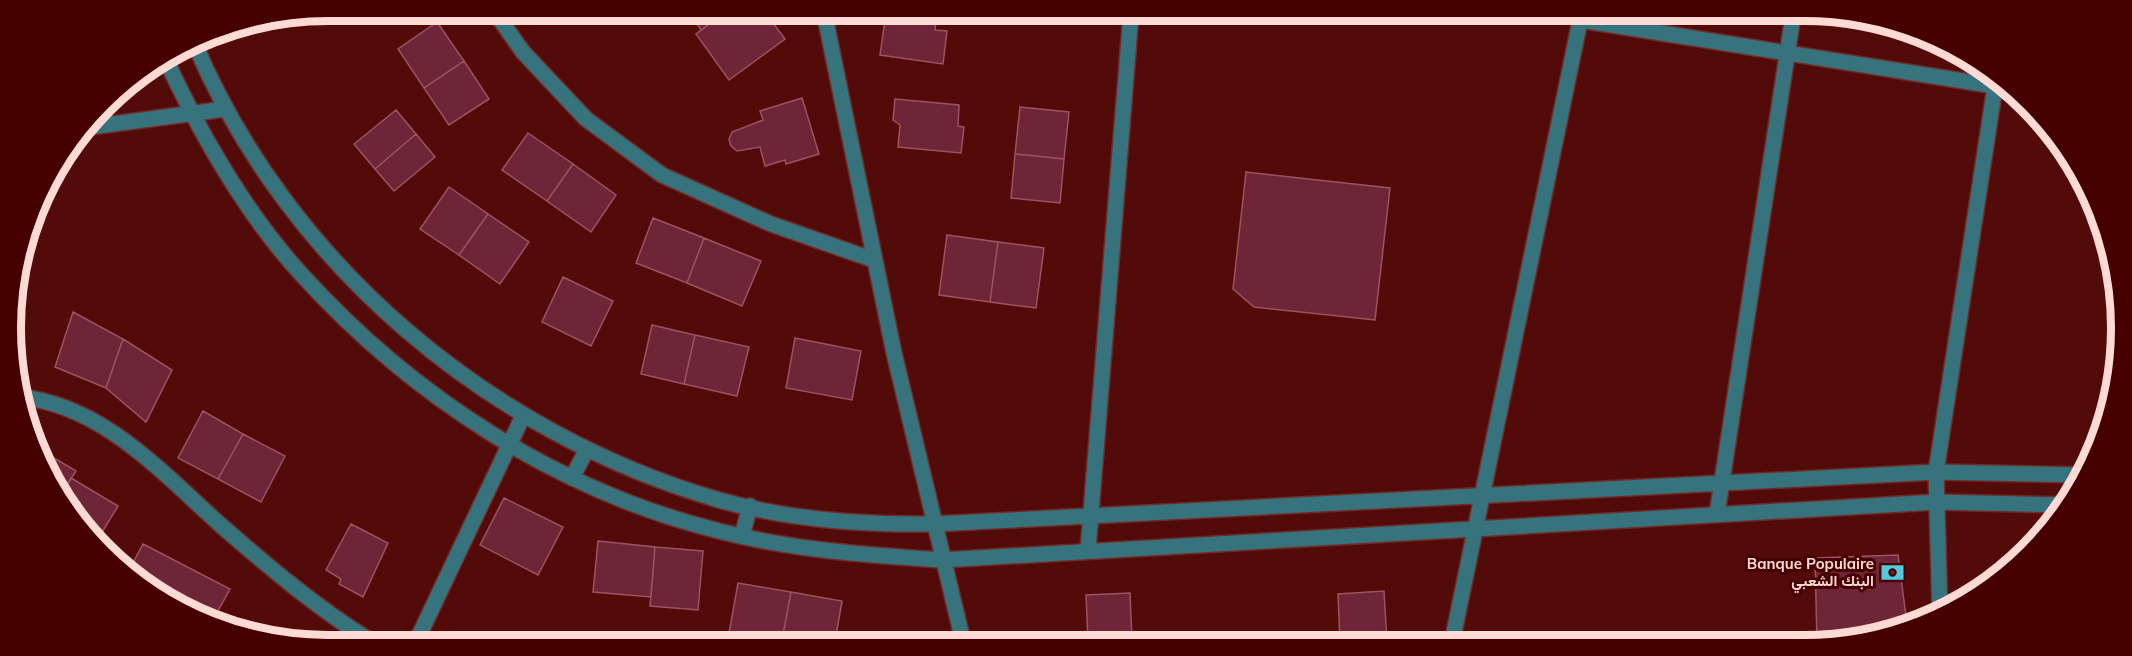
<svg xmlns="http://www.w3.org/2000/svg" width="2132" height="656" font-family="Mulish,Vazirmatn,sans-serif">
<style>
.building{fill:#6d2537;stroke:#9f5261;stroke-width:1.5}
.lines{fill:none;stroke-linecap:round;stroke-linejoin:round}
.minor-casing{stroke:#6e2c29;stroke-width:18}
.minor{stroke:#37737c;stroke-width:15}
.labels{text-anchor:middle;dominant-baseline:central;stroke-width:6;stroke-linejoin:round;paint-order:stroke}
.poi-label{font-size:15px;font-weight:bold;fill:#fedad4;stroke:#460000;text-anchor:end}
.rim{fill:none;stroke:#fedad4;stroke-width:8}
</style>
<rect width="100%" height="100%" fill="#520b08"/>
<path class="building" d="M 689,12 L 726,12 L 701,30 Z
M 726,12 L 765,12 L 785,39 L 729,80 L 696,34 Z
M 886,13 L 937,13 L 935,30 L 947,31 L 943,64 L 880,55 Z
M 437,22 L 464,61 L 424,88 L 398,49 Z
M 464,61 L 489,99 L 449,125 L 424,88 Z
M 802,98 L 819,154 L 786,164 L 785,160 L 765,166 L 760,147 L 737,151 L 731,146 L 729,139 L 732,132 L 763,120 L 760,111 Z
M 895,99 L 959,105 L 958,126 L 964,127 L 961,153 L 898,147 L 900,125 L 893,120 Z
M 1020,107 L 1069,112 L 1064,159 L 1015,154 Z
M 396,110 L 416,134 L 375,169 L 354,144 Z
M 528,133 L 573,164 L 547,201 L 502,170 Z
M 416,134 L 435,157 L 394,191 L 375,169 Z
M 1015,154 L 1064,159 L 1060,203 L 1011,198 Z
M 573,164 L 616,195 L 591,232 L 547,201 Z
M 1246,172 L 1390,188 L 1375,320 L 1254,307 L 1233,289 Z
M 449,187 L 488,214 L 459,255 L 420,229 Z
M 488,214 L 529,242 L 500,284 L 459,255 Z
M 653,218 L 704,238 L 687,283 L 636,263 Z
M 947,235 L 998,242 L 990,302 L 939,295 Z
M 704,238 L 761,261 L 742,306 L 687,283 Z
M 998,242 L 1044,248 L 1036,308 L 990,302 Z
M 563,277 L 613,301 L 591,346 L 542,322 Z
M 13,286 L 18,286 L 19,342 L 17,343 Z
M 73,312 L 123,339 L 106,388 L 55,367 Z
M 652,325 L 695,335 L 684,384 L 641,374 Z
M 695,335 L 749,347 L 737,396 L 684,384 Z
M 795,338 L 861,351 L 852,400 L 786,388 Z
M 123,339 L 172,370 L 146,422 L 106,388 Z
M 203,411 L 243,434 L 218,479 L 178,458 Z
M 243,434 L 285,456 L 261,502 L 218,479 Z
M 39,449 L 76,471 L 60,496 Z
M 71,478 L 118,506 L 98,539 L 64,505 L 60,496 Z
M 504,498 L 563,527 L 538,575 L 480,545 Z
M 351,524 L 388,543 L 363,597 L 339,584 L 341,579 L 326,570 Z
M 598,541 L 655,547 L 651,597 L 593,592 Z
M 143,544 L 230,589 L 214,618 L 152,592 L 129,570 Z
M 655,547 L 703,551 L 698,610 L 650,606 Z
M 1898,555 L 1907,624 L 1846,643 L 1817,643 L 1815,558 Z
M 738,583 L 791,592 L 782,640 L 729,633 Z
M 1384,591 L 1387,642 L 1340,642 L 1338,594 Z
M 791,592 L 842,601 L 835,641 L 782,640 Z
M 1130,593 L 1132,641 L 1088,641 L 1086,595 Z
M 258,630 L 277,639 L 266,639 L 255,635 Z"/>
<g class="lines">
<defs>
<path id="minor" d="M 494,11 L 523,52 L 586,119 L 662,175 L 771,224 L 874,260
M 824,12 L 894,353 L 963,641
M 1580,20 L 1995,86
M 194,42 C 288,265 489,433 719,500 C 789,520 861,525 934,524 L 1936,472 L 2083,475
M 166,60 C 201,135 246,214 302,275 C 413,397 558,491 719,531 C 792,550 867,555 942,560 L 1936,502 L 2064,505
M 90,127 L 225,109
M 20,397 C 104,405 165,476 224,528 C 270,568 316,607 369,640
M 572,478 L 587,449
M 1717,514 L 1793,16
M 742,536 L 750,506
M 1088,550 L 1131,14
M 1940,614 L 1936,472 L 1996,80
M 417,640 L 523,416
M 1452,642 L 1581,16"/>
</defs>
<use href="#minor" class="minor-casing"/>
<use href="#minor" class="minor"/>
</g>
<defs>
<symbol id="bank-bare" viewBox="-9 -9 18 18"><path d="M-6-4H6V4H-6ZM0-2.3a2.3 2.3 0 1 0 0 4.6a2.3 2.3 0 1 0 0-4.6Z" fill="#53cadc" stroke="#460000" stroke-width="2.5" paint-order="stroke"/></symbol>
</defs>
<g fill-rule="evenodd">
<use href="#bank-bare" x="1876" y="556" width="33" height="33"/>
</g>
<g class="labels">
<g class="poi-label">
<text x="1874" y="563">Banque Populaire<tspan x="1874" dy="17">البنك الشعبي</tspan></text>
</g>
</g>
<path d="M0 0H2132V656H0ZM328 21H1804A307 307 0 0 1 2111 328V328A307 307 0 0 1 1804 635H328A307 307 0 0 1 21 328V328A307 307 0 0 1 328 21Z" fill="#460000" fill-rule="evenodd"/>
<path class="rim" d="M328 21H1804A307 307 0 0 1 2111 328V328A307 307 0 0 1 1804 635H328A307 307 0 0 1 21 328V328A307 307 0 0 1 328 21Z"/>
</svg>
